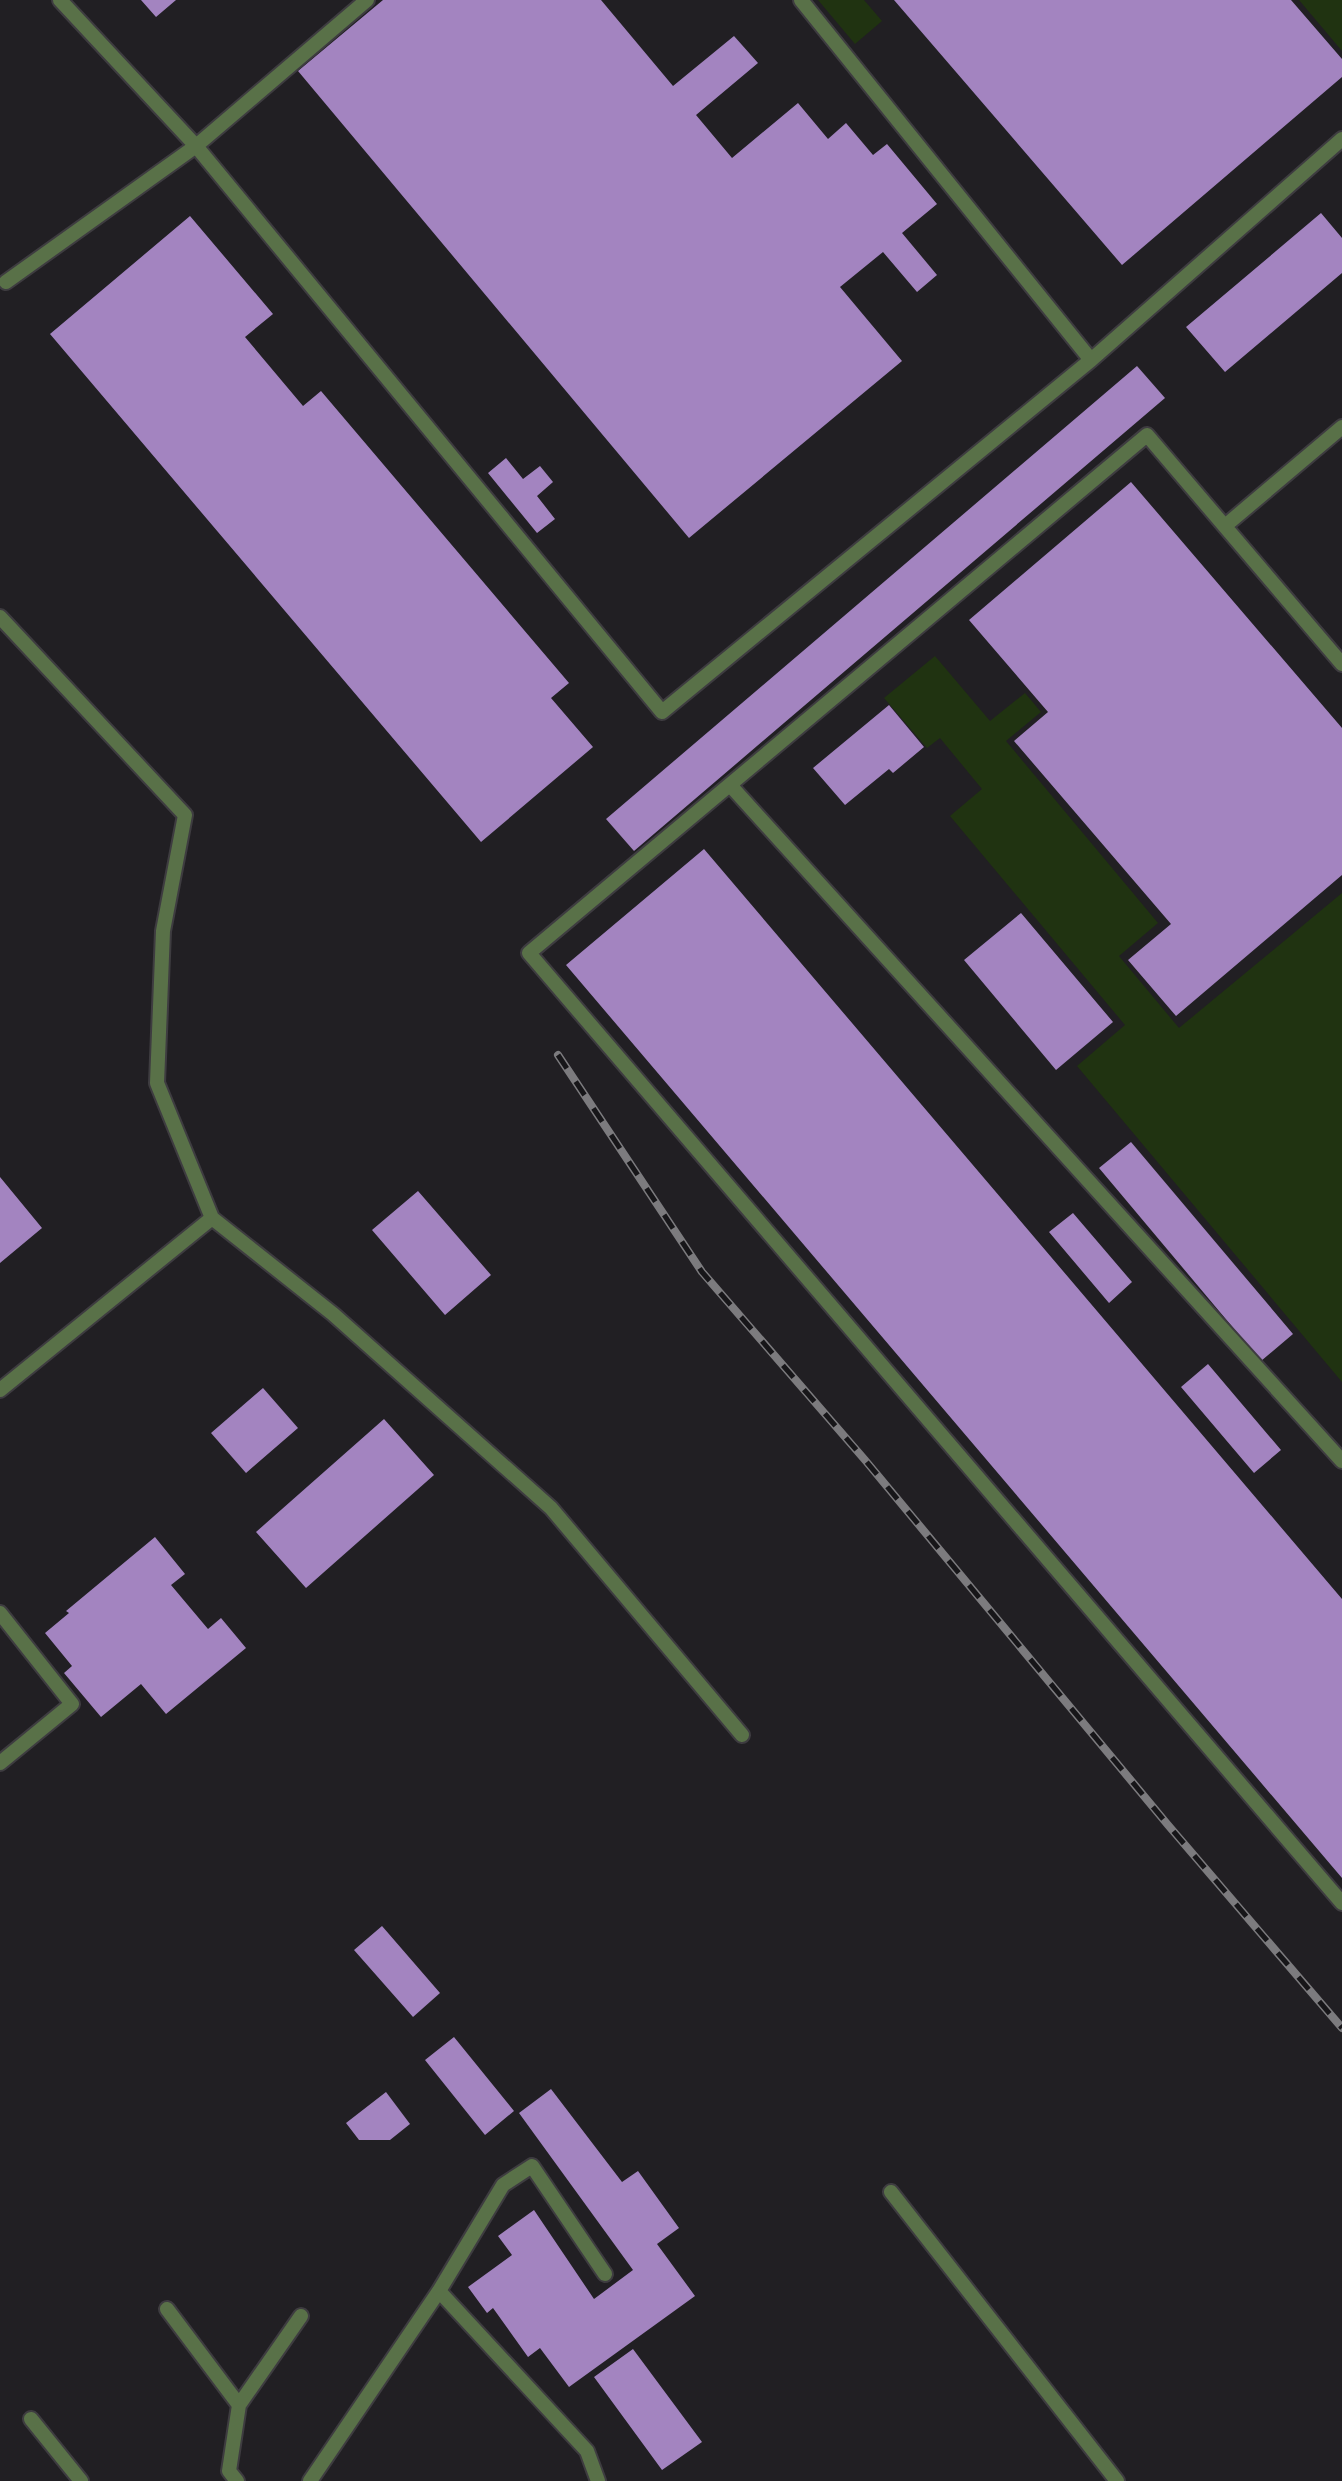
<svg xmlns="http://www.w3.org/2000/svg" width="1342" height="2481" font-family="'Crimson Pro',serif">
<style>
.green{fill:#203311}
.building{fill:#a384c0}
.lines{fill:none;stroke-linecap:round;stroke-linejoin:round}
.lane-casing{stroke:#3e3c40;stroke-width:18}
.lane{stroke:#597148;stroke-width:14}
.rail-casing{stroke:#7c7b7e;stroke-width:8}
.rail{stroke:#171619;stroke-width:5;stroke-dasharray:16;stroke-linecap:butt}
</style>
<rect width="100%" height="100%" fill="#211f23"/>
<path class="green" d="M 818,0 L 864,0 L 882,21 L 855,44 Z
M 1299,0 L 1342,0 L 1342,51 Z
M 935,656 L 990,721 L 1025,693 L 1041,712 L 1006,741 L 1158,923 L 1119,956 L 1179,1028 L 1342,893 L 1342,1382 L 1077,1066 L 1125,1025 L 950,816 L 982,789 L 940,738 L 927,748 L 884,698 Z"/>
<path class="building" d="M 141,0 L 176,0 L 156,17 Z
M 383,0 L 601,0 L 673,86 L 734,36 L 758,63 L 696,115 L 732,158 L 798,103 L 828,139 L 846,123 L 873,155 L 887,144 L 937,204 L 902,233 L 937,275 L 917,292 L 883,252 L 840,287 L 902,361 L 689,538 L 298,71 Z
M 894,0 L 1291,0 L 1342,59 L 1342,77 L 1122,265 Z
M 1321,213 L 1342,238 L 1342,273 L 1225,372 L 1186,327 Z
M 190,216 L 273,314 L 245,337 L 303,406 L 321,391 L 569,683 L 551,698 L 593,747 L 481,842 L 50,334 Z
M 1137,366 L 1165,398 L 634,851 L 606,819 Z
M 506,458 L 523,479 L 540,466 L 553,482 L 537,496 L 555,519 L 537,533 L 488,473 Z
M 1131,482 L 1342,728 L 1342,875 L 1176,1016 L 1128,960 L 1171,924 L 1014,741 L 1048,712 L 969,620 Z
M 889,705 L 924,747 L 893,773 L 889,769 L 845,805 L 813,768 Z
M 704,849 L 1342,1599 L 1342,1878 L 566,965 Z
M 1021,913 L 1113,1022 L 1056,1070 L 964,960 Z
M 1131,1142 L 1293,1334 L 1261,1361 L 1099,1168 Z
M 0,1177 L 42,1228 L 0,1263 Z
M 418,1191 L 491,1275 L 445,1315 L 372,1230 Z
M 1073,1213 L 1132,1282 L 1109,1303 L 1049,1232 Z
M 1208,1364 L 1281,1450 L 1254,1473 L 1181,1387 Z
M 263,1388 L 298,1428 L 246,1473 L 211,1433 Z
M 384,1419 L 434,1475 L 306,1588 L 256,1532 Z
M 155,1537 L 185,1574 L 171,1585 L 208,1629 L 221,1618 L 246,1648 L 166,1714 L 141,1684 L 101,1717 L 64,1673 L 72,1666 L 45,1633 L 69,1613 L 66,1611 Z
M 382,1926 L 440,1993 L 413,2017 L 354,1950 Z
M 454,2037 L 514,2111 L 485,2135 L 425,2060 Z
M 551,2089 L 622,2182 L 638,2171 L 679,2228 L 657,2244 L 695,2296 L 569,2387 L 540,2348 L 528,2357 L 493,2308 L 487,2313 L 468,2287 L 512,2255 L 498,2236 L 534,2210 L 594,2299 L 633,2270 L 519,2113 Z
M 386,2092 L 410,2124 L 390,2140 L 359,2140 L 346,2123 Z
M 633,2349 L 702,2442 L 662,2470 L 594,2377 Z"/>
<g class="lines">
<defs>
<path id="lane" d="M 60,0 L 196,146 L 662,712 L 1091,360
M 801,0 L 1091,360 L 1342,139
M 6,282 L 196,146 L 367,0
M 1225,526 L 1342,427
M 0,617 L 185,815 L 163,931 L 157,1083 L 212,1218 L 333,1314 L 551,1508 L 742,1735
M 1342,664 L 1147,435 L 529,953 L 1342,1903
M 730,785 L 1342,1461
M 0,1390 L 212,1218
M 0,1613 L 72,1704 L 0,1763
M 891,2192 L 1117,2481
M 167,2309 L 239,2405
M 31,2419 L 81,2481
M 237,2481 L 229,2471 L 239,2405 L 301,2316
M 310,2481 L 439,2291
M 598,2481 L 587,2451 L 439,2291 L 503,2185 L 532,2166 L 605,2274"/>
</defs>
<use href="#lane" class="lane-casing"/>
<use href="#lane" class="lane"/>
<defs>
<path id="rail" d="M 558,1055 L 702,1272 L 865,1460 L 1168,1825 L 1342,2028"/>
</defs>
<use href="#rail" class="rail-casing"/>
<use href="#rail" class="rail"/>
</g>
</svg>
